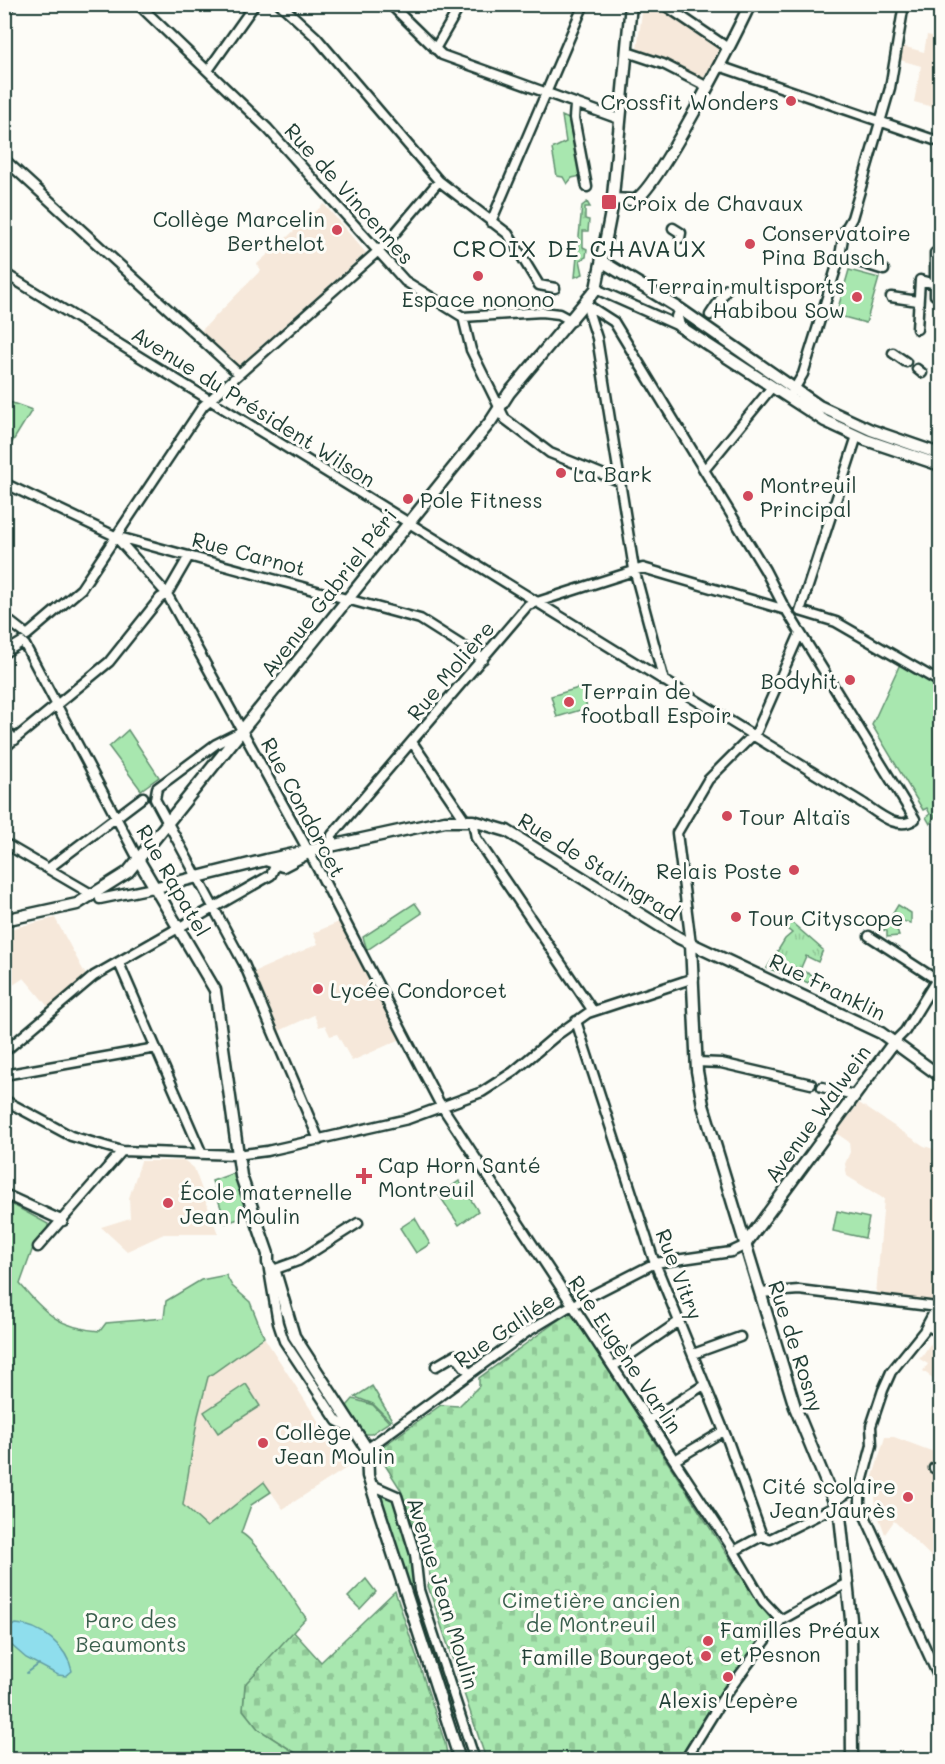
<svg xmlns="http://www.w3.org/2000/svg" width="945" height="1764" font-family="Mali,sans-serif">
<style>
.built{fill:#f6e8da}
.grass{fill:url(#grass-tufts);stroke:#649272;stroke-width:1.5}
.cemetery{fill:url(#cemetery-stones);stroke:#649272;stroke-width:1.5}
.green{fill:#a8e7af;stroke:#649272;stroke-width:1.5}
.water{fill:#8fdeed;stroke:#629ea3;stroke-width:1.5}
.lines{fill:none;stroke-linecap:round;stroke-linejoin:round}
.stream{stroke:#629ea3;stroke-width:2}
.minor-casing{stroke:#1f3d34;stroke-width:13}
.major-casing{stroke:#1f3d34;stroke-width:15}
.minor{stroke:#fdfcf7;stroke-width:8}
.major{stroke:#fdfcf7;stroke-width:10}
.poi-dot{fill:#d1495b;stroke:#fdfcf7;stroke-width:2}
.labels{text-anchor:middle;dominant-baseline:central;stroke-width:6;stroke-linejoin:round;paint-order:stroke}
.poi-label{font-size:21px;fill:#1f3d34;stroke:#fdfcf7;text-anchor:start}
.street-label{font-size:21px;fill:#1f3d34;stroke:#fdfcf7}
.park-label{font-size:21px;fill:#3a5f4d;stroke:#fdfcf7}
.quarter-label{font-size:24px;letter-spacing:1.5px;fill:#1f3d34;stroke:#fdfcf7}
</style>
<defs>
<pattern id="grass-tufts" width="24" height="20" patternUnits="userSpaceOnUse" patternTransform="scale(1.5)"><rect width="24" height="20" fill="#a8e7af"/><path d="M3 7l-1-3M5 7V3M7 7l1-3M15 17l-1-3M17 17v-4M19 17l1-3" fill="none" stroke="#90c797"/></pattern>
<pattern id="cemetery-stones" width="16" height="16" patternUnits="userSpaceOnUse" patternTransform="scale(1.5)"><rect width="16" height="16" fill="#a8e7af"/><path d="M2 7V4a2 2 0 0 1 4 0v3zM10 15v-3a2 2 0 0 1 4 0v3z" fill="#90c797"/></pattern>
</defs>
<rect width="100%" height="100%" fill="#fdfcf7"/>
<filter id="ink" filterUnits="userSpaceOnUse"><feTurbulence type="fractalNoise" baseFrequency=".0167" numOctaves="2"/><feDisplacementMap in="SourceGraphic" scale="12" xChannelSelector="R" yChannelSelector="G"/><feConvolveMatrix kernelMatrix="1 2 1 2 8 2 1 2 1" color-interpolation-filters="sRGB"/></filter>
<g filter="url(#ink)">
<path class="built" d="M 655,4 L 717,47 L 720,52 L 704,78 L 699,78 L 637,50 L 643,5 Z
M 927,35 L 940,38 L 940,109 L 914,102 L 921,66 L 900,60 L 902,46 L 924,52 Z
M 324,204 L 366,253 L 237,367 L 200,332 L 261,270 L 257,264 Z
M 55,918 L 88,979 L 51,1010 L 24,978 L 10,987 L 5,981 L 5,930 Z
M 339,922 L 401,1039 L 352,1061 L 337,1034 L 330,1036 L 325,1025 L 319,1027 L 314,1015 L 279,1031 L 254,972 L 318,944 L 313,933 Z
M 859,1103 L 924,1146 L 940,1151 L 940,1293 L 934,1301 L 876,1295 L 884,1199 L 847,1176 L 845,1164 L 850,1152 L 849,1142 L 836,1133 Z
M 141,1161 L 185,1161 L 194,1168 L 218,1234 L 164,1234 L 127,1251 L 101,1227 L 130,1218 L 129,1198 Z
M 940,1330 L 940,1374 L 938,1373 L 934,1379 L 923,1371 L 928,1364 L 918,1358 L 922,1357 Z
M 264,1337 L 348,1467 L 283,1509 L 264,1482 L 207,1527 L 183,1505 L 198,1416 L 208,1377 Z
M 885,1437 L 894,1437 L 934,1452 L 940,1441 L 940,1565 L 894,1521 L 885,1534 L 876,1510 L 874,1483 L 872,1480 Z"/>
<path class="grass" d="M 587,202 L 590,207 L 585,207 L 585,219 L 589,220 L 588,231 L 583,231 L 583,247 L 587,249 L 586,257 L 580,260 L 583,274 L 575,277 L 582,206 Z
M 898,905 L 911,913 L 911,923 L 902,921 L 896,927 L 899,936 L 887,937 L 887,931 L 883,930 Z
M 790,921 L 823,950 L 818,962 L 806,956 L 800,970 L 812,975 L 809,983 L 767,968 L 785,939 L 792,933 L 786,928 Z
M 372,1386 L 392,1420 L 390,1421 L 373,1404 L 355,1397 Z
M 378,1491 L 393,1496 L 412,1557 L 418,1601 L 456,1717 L 453,1718 Z"/>
<path class="cemetery" d="M 568,1313 L 573,1315 L 759,1604 L 771,1619 L 772,1625 L 723,1688 L 679,1759 L 486,1759 L 428,1586 L 431,1578 L 401,1490 L 378,1454 L 379,1449 L 441,1405 L 459,1406 L 479,1386 L 479,1378 Z
M 395,1591 L 445,1743 L 448,1759 L 305,1759 L 258,1729 L 243,1710 L 245,1684 L 293,1631 L 321,1662 Z"/>
<path class="green" d="M 562,116 L 571,120 L 581,176 L 572,178 L 567,184 L 563,177 L 557,176 L 552,149 L 566,142 Z
M 849,270 L 879,278 L 866,323 L 836,315 Z
M 4,400 L 32,410 L 8,449 L 5,448 Z
M 900,664 L 940,688 L 940,808 L 930,824 L 926,817 L 930,814 L 927,808 L 923,810 L 872,725 Z
M 582,687 L 587,708 L 557,717 L 551,696 Z
M 128,730 L 159,777 L 141,790 L 109,747 Z
M 415,903 L 422,913 L 367,950 L 363,937 Z
M 234,1173 L 248,1216 L 226,1223 L 212,1181 Z
M 459,1181 L 478,1211 L 459,1225 L 439,1195 Z
M 4,1200 L 48,1224 L 48,1229 L 34,1245 L 20,1284 C 46,1314 59,1328 100,1331 L 106,1323 L 164,1318 L 166,1301 L 201,1280 L 226,1275 L 232,1286 L 250,1302 L 264,1337 L 208,1377 L 198,1416 L 183,1505 L 207,1527 L 264,1482 L 271,1492 L 251,1505 L 241,1533 C 257,1540 294,1601 306,1618 L 245,1684 L 243,1710 L 258,1729 L 305,1759 L 5,1759 Z
M 837,1211 L 869,1218 L 865,1238 L 833,1231 Z
M 415,1218 L 430,1244 L 416,1253 L 400,1228 Z
M 246,1384 L 260,1406 L 218,1433 L 204,1412 Z
M 353,1399 L 373,1405 L 389,1422 L 371,1434 L 365,1434 L 347,1406 Z
M 366,1579 L 376,1592 L 360,1609 L 348,1597 Z"/>
<path class="water" d="M 16,1624 C 41,1625 67,1647 72,1671 L 66,1676 L 58,1675 L 26,1658 L 10,1644 L 7,1637 L 9,1628 Z"/>
<g class="lines">
<path class="stream" d="M 27,1673 L 39,1664"/>
<defs>
<path id="minor" d="M 138,4 L 268,129 L 405,281 L 463,317 L 542,312 L 559,314 L 572,321
M 280,4 L 316,37 L 439,181 L 508,234 L 539,285 L 555,288
M 390,4 L 442,55 L 619,119
M 663,4 L 728,48
M 4,11 L 11,4
M 435,49 L 461,4
M 627,52 L 663,64 L 708,87
M 719,66 L 940,142
M 209,69 L 255,4
M 575,105 L 574,118 L 587,187
M 4,159 L 239,374
M 491,222 L 584,4
M 673,228 L 681,233 L 680,238
M 935,253 L 935,295 L 940,298
M 840,256 L 884,270
M 4,273 L 861,802 C 877,812 897,832 915,819 L 782,603 L 765,570 L 614,322 L 586,304
M 596,289 L 679,326
M 891,297 L 918,301
M 586,304 L 597,338 L 634,569 L 664,681
M 710,315 L 727,289
M 463,317 L 471,350 L 505,419 L 550,453 L 619,481
M 917,329 L 920,280 L 935,284
M 893,353 L 906,362
M 917,369 L 922,373
M 792,393 L 803,374 L 840,256 L 844,232 L 852,218 L 890,88 L 904,4
M 705,469 L 772,387
M 4,483 L 115,536 L 420,619 L 483,659
M 115,536 L 167,594 L 309,852 L 439,1102 L 730,1545 L 763,1601 L 781,1620
M 800,611 L 857,436
M 800,611 L 836,622 L 940,682
M 4,617 L 27,635 L 81,589 L 203,406 L 385,245 L 439,181
M 4,653 L 22,642 L 25,645 L 138,859
M 4,728 L 15,740
M 238,733 L 216,744 L 157,788 L 155,799 L 244,964 L 319,1140
M 412,742 L 465,820
M 4,748 L 109,662 L 160,598 L 167,594 L 189,556
M 473,821 L 476,838 L 593,1011
M 4,843 L 93,895
M 332,845 L 332,835 L 528,605 L 643,568 L 786,610
M 49,868 L 143,797
M 100,899 L 153,888
M 869,936 L 937,980
M 691,944 L 677,833 L 708,780 L 757,731 L 800,633
M 119,963 L 202,1154
M 576,1021 L 653,1258 L 728,1441 L 762,1536
M 894,1042 L 905,1031 L 940,974
M 4,1052 L 94,976 L 271,875 L 278,859
M 696,1062 L 721,1063 L 811,1084
M 4,1075 L 156,1048
M 822,1087 L 854,1095
M 4,1100 L 71,1136 L 122,1151 L 236,1155 L 267,1151 L 408,1119 L 482,1092 L 513,1072 L 557,1035 L 588,1013 L 694,978
M 4,1194 L 63,1221
M 38,1247 L 122,1151
M 268,1264 L 278,1323 L 284,1341 L 337,1421 L 354,1430
M 273,1270 L 298,1261 L 358,1223
M 760,1293 L 799,1290 L 937,1307
M 940,1301 L 924,1331 L 891,1372 L 883,1390 L 871,1426 L 872,1445 L 860,1490 L 860,1505 L 940,1680
M 927,1325 L 940,1333
M 693,1354 L 740,1337
M 436,1366 L 455,1355 L 466,1369
M 614,1366 L 678,1322
M 649,1420 L 704,1385
M 367,1449 L 527,1332 L 565,1309 L 655,1263 L 731,1252 L 744,1246
M 675,1460 L 722,1432
M 934,1468 L 940,1470
M 372,1485 L 397,1496 L 415,1554 L 419,1590 L 475,1760
M 836,1500 L 849,1492 L 860,1490
M 762,1536 L 770,1539 L 832,1508
M 734,1551 L 762,1536
M 685,1760 L 725,1695 L 781,1620 L 849,1582"/>
<path id="major" d="M 613,199 L 635,200 C 658,188 735,36 750,4
M 603,262 L 680,309 L 819,406 L 871,430 L 940,454
M 680,309 L 677,317 L 679,326 L 825,421 L 866,440 L 940,465
M 138,859 L 215,990 L 241,1176 L 268,1254 L 268,1263 L 275,1272 L 294,1336 L 367,1449 L 368,1476 L 460,1760
M 266,860 L 283,866 L 306,854
M 153,888 L 266,860 L 445,821 L 473,821 L 507,831 L 679,938 L 881,1033 L 940,1076
M 4,920 L 77,904 L 128,872 L 491,421 L 509,393 L 596,289 L 612,207 L 631,4
M 691,944 L 697,1071 L 703,1105 L 795,1407 L 840,1516 L 851,1619 L 852,1760
M 744,1246 L 894,1042"/>
</defs>
<use href="#minor" class="minor-casing"/>
<use href="#major" class="major-casing"/>
<use href="#minor" class="minor"/>
<use href="#major" class="major"/>
</g>
</g>
<g class="poi-dot">
<circle cx="791" cy="101" r="6"/>
<rect x="601" y="194" width="16" height="16" rx="3"/>
<circle cx="337" cy="230" r="6"/>
<circle cx="750" cy="244" r="6"/>
<circle cx="478" cy="276" r="6"/>
<circle cx="857" cy="297" r="6"/>
<circle cx="561" cy="473" r="6"/>
<circle cx="748" cy="496" r="6"/>
<circle cx="408" cy="499" r="6"/>
<circle cx="850" cy="680" r="6"/>
<circle cx="569" cy="702" r="6"/>
<circle cx="727" cy="816" r="6"/>
<circle cx="794" cy="870" r="6"/>
<circle cx="736" cy="917" r="6"/>
<circle cx="318" cy="989" r="6"/>
<path d="M361 1167h6v6h6v6h-6v6h-6v-6h-6v-6h6z"/>
<circle cx="168" cy="1203" r="6"/>
<circle cx="263" cy="1443" r="6"/>
<circle cx="908" cy="1497" r="6"/>
<circle cx="708" cy="1641" r="6"/>
<circle cx="706" cy="1656" r="6"/>
<circle cx="728" cy="1677" r="6"/>
</g>
<g class="labels">
<g class="poi-label">
<text x="779" y="101" text-anchor="end">Crossfit Wonders</text>
<text x="622" y="202">Croix de Chavaux</text>
<text x="325" y="218" text-anchor="end">Collège Marcelin<tspan x="325" dy="24">Berthelot</tspan></text>
<text x="762" y="232">Conservatoire<tspan x="762" dy="24">Pina Bausch</tspan></text>
<text x="845" y="285" text-anchor="end">Terrain multisports<tspan x="845" dy="24">Habibou Sow</tspan></text>
<text x="478" y="298" text-anchor="middle">Espace nonono</text>
<text x="573" y="473">La Bark</text>
<text x="760" y="484">Montreuil<tspan x="760" dy="24">Principal</tspan></text>
<text x="420" y="499">Pole Fitness</text>
<text x="838" y="680" text-anchor="end">Bodyhit</text>
<text x="581" y="690">Terrain de<tspan x="581" dy="24">football Espoir</tspan></text>
<text x="739" y="816">Tour Altaïs</text>
<text x="782" y="870" text-anchor="end">Relais Poste</text>
<text x="748" y="917">Tour Cityscope</text>
<text x="330" y="989">Lycée Condorcet</text>
<text x="378" y="1164">Cap Horn Santé<tspan x="378" dy="24">Montreuil</tspan></text>
<text x="180" y="1191">École maternelle<tspan x="180" dy="24">Jean Moulin</tspan></text>
<text x="275" y="1431">Collège<tspan x="275" dy="24">Jean Moulin</tspan></text>
<text x="896" y="1485" text-anchor="end">Cité scolaire<tspan x="896" dy="24">Jean Jaurès</tspan></text>
<text x="720" y="1629">Familles Préaux<tspan x="720" dy="24">et Pesnon</tspan></text>
<text x="694" y="1656" text-anchor="end">Famille Bourgeot</text>
<text x="728" y="1699" text-anchor="middle">Alexis Lepère</text>
</g>
<g class="street-label">
<text transform="translate(350 193) rotate(48)">Rue de Vincennes</text>
<text transform="translate(254 406) rotate(32)">Avenue du Président Wilson</text>
<text transform="translate(249 553) rotate(15)">Rue Carnot</text>
<text transform="translate(328 592) rotate(-52)">Avenue Gabriel Péri</text>
<text transform="translate(450 670) rotate(-50)">Rue Molière</text>
<text transform="translate(304 807) rotate(62)">Rue Condorcet</text>
<text transform="translate(599 866) rotate(32)">Rue de Stalingrad</text>
<text transform="translate(174 880) rotate(60)">Rue Rapatel</text>
<text transform="translate(828 986) rotate(26)">Rue Franklin</text>
<text transform="translate(817 1113) rotate(-54)">Avenue Walwein</text>
<text transform="translate(680 1274) rotate(69)">Rue Vitry</text>
<text transform="translate(504 1329) rotate(-34)">Rue Galilée</text>
<text transform="translate(797 1346) rotate(72)">Rue de Rosny</text>
<text transform="translate(626 1354) rotate(56)">Rue Eugène Varlin</text>
<text transform="translate(444 1593) rotate(73)">Avenue Jean Moulin</text>
</g>
<g class="park-label">
<text x="591" y="1599">Cimetière ancien<tspan x="591" dy="24">de Montreuil</tspan></text>
<text x="131" y="1619">Parc des<tspan x="131" dy="24">Beaumonts</tspan></text>
</g>
<g class="quarter-label">
<text x="580" y="247">CROIX DE CHAVAUX</text>
</g>
</g>
<rect width="945" height="1764" fill="none" stroke="#fdfcf7" stroke-width="24"/>
<rect x="12" y="12" width="921" height="1740" fill="none" stroke="#1f3d34" stroke-width="2" filter="url(#ink)"/>
</svg>
